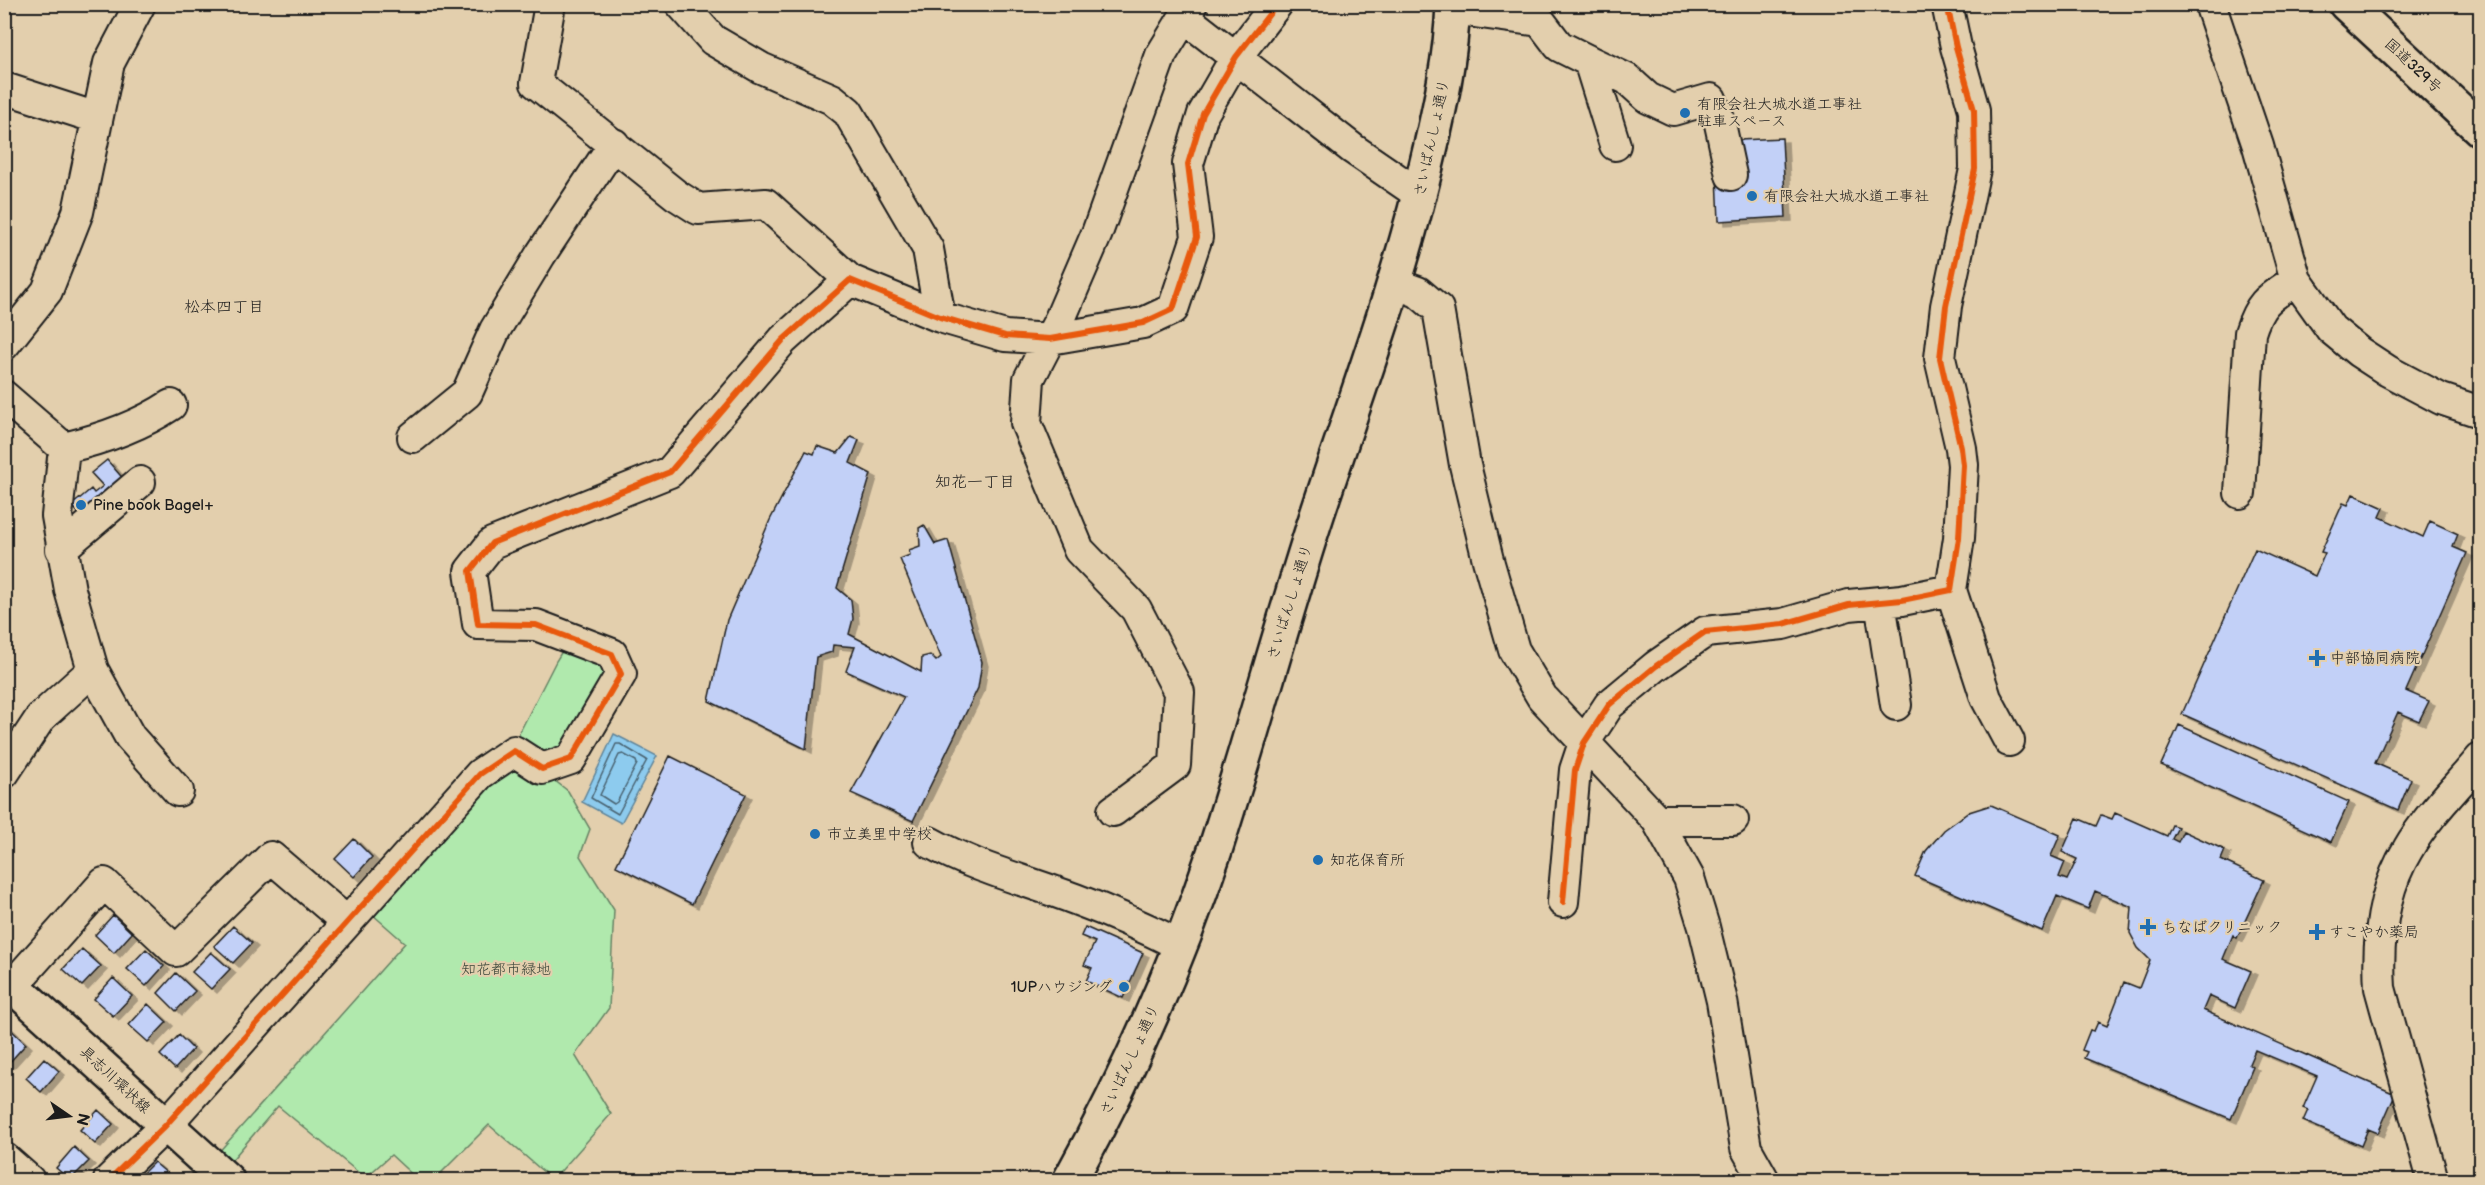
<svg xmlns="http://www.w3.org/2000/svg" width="2485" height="1185" font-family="'Balsamiq Sans','Klee One',sans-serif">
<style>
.green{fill:#b0e9ad;stroke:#668264;stroke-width:1.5}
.water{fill:#8dcbee;stroke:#60859a;stroke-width:1.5}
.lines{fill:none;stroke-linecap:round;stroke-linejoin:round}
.shore{stroke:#496270;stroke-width:1.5}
.building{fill:#c2d0f7;stroke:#1c1c1c;stroke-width:1.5;filter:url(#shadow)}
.minor-casing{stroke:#1c1c1c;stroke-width:34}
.major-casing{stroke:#1c1c1c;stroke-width:38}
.highway-casing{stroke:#1c1c1c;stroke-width:38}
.minor{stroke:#e3cfad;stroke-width:30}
.major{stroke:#e3cfad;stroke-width:33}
.highway{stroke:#e3cfad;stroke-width:33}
.cycleway-casing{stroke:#e3cfad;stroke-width:10}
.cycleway{stroke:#e8590c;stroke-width:6}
.poi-dot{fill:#1f6fb2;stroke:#e3cfad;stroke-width:2}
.labels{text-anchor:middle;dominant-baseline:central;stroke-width:4.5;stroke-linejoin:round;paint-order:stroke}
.street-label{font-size:15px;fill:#1c1c1c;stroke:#e3cfad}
.poi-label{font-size:15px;fill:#1c1c1c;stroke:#e3cfad;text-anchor:start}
.park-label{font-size:15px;fill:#3a4539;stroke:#e3cfad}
.neighbourhood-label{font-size:16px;fill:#1c1c1c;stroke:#e3cfad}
</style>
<defs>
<filter id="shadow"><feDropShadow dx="6" dy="4" stdDeviation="0" flood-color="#0004"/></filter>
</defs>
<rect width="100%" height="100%" fill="#e3cfad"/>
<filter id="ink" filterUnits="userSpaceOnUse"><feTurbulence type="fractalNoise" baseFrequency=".0167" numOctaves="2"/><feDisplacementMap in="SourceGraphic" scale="12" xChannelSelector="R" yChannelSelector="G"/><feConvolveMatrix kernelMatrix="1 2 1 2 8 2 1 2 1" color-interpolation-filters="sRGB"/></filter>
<g filter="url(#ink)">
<path class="green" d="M 570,638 L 612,654 L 571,759 L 508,755 L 556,661 Z
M 505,755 L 541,770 L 568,791 L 590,829 L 580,856 L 614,910 L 609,1008 L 575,1055 L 611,1114 L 553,1180 L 489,1125 L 434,1180 L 418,1180 L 391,1155 L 365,1178 L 278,1106 L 218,1176 L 208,1164 L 405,943 L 364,907 Z"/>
<path class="water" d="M 614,734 L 657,756 L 621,823 L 582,802 Z"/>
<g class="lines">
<path class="shore" d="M 616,744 L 620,744 L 647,760 L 618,814 L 591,798 Z
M 623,754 L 636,761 L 637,764 L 617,802 L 614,804 L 600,795 L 619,755 Z"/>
</g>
<path class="building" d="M 1782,138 L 1786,217 L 1719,221 L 1717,176 L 1742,174 L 1740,140 Z
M 851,437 L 859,440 L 850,463 L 871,474 L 837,588 L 851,600 L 853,619 L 849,634 L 921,672 L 922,657 L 930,655 L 936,661 L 941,657 L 900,559 L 910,555 L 909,550 L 920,546 L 919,528 L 924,525 L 935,544 L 948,540 L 982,662 L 978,688 L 913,821 L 851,793 L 904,697 L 846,671 L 855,647 L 833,645 L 832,652 L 816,657 L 806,749 L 709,701 L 727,620 L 770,520 L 806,451 L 814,454 L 817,446 L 838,453 Z
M 107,460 L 126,482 L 83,519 L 72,505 L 91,489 L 94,493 L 103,486 L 91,473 Z
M 2353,494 L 2384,508 L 2380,517 L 2423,537 L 2430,521 L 2458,534 L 2453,547 L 2467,553 L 2406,691 L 2429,701 L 2419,721 L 2398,712 L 2375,763 L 2411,779 L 2398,810 L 2182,714 L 2255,549 L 2315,576 L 2325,553 L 2321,552 L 2343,503 L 2348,505 Z
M 2179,725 L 2349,802 L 2331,842 L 2161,765 Z
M 670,756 L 746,794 L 692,904 L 616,866 Z
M 1991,805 L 2060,835 L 2051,856 L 2065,862 L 2059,877 L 2067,880 L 2077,859 L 2062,852 L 2077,818 L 2096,826 L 2101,815 L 2112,819 L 2115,813 L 2167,836 L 2172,825 L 2178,827 L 2172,839 L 2178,842 L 2183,831 L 2225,850 L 2221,860 L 2264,880 L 2237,938 L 2233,935 L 2223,959 L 2251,971 L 2235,1008 L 2209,996 L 2203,1010 L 2395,1094 L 2378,1133 L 2368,1129 L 2361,1146 L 2303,1121 L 2308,1110 L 2303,1108 L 2317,1076 L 2255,1050 L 2249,1064 L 2253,1067 L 2231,1119 L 2084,1058 L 2087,1052 L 2082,1050 L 2090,1030 L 2094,1031 L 2098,1022 L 2107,1026 L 2124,982 L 2139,988 L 2150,960 L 2138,948 L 2130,933 L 2132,907 L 2095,891 L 2088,909 L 2057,896 L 2042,931 L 1915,876 L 1926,851 L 1944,830 L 1969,812 Z
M 354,839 L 372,857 L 354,877 L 335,859 Z
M 113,915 L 132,933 L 114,953 L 95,935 Z
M 233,926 L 252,943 L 233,963 L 214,946 Z
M 1085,927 L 1143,953 L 1123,998 L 1086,981 L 1092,968 L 1084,965 L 1095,942 L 1081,936 Z
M 82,949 L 101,966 L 82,986 L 63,969 Z
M 146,949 L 164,966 L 146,986 L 127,969 Z
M 211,952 L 230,969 L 211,989 L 192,972 Z
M 176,973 L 195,991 L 176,1011 L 158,993 Z
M 113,978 L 132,996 L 113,1016 L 94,999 Z
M 148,1004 L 167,1022 L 148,1042 L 129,1025 Z
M 7,1026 L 26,1044 L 8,1064 L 4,1061 L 4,1029 Z
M 179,1035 L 193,1049 L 175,1069 L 160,1055 Z
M 44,1058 L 59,1071 L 41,1092 L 26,1078 Z
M 98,1110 L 113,1124 L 95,1144 L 80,1130 Z
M 74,1147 L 89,1161 L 70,1180 L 56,1168 Z
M 154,1162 L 169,1175 L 164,1180 L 136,1180 Z"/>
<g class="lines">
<defs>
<path id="minor" d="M 550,4 L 536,83 L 676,195 L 698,209 L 766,204 L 850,280
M 681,4 L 713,40 L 761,68 L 832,99 L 848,112 L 928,249 L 940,317
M 2210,4 L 2258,146 L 2296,280 L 2331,329 L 2359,352 L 2388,371 L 2441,399 L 2480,412
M 1452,9 L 1540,21 L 1559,46 L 1589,61 L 1615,145
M 1185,18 L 1353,149 L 1420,195
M 1589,61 L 1627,79 L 1648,98 L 1673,110 L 1711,99 L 1719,119 L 1731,175
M 4,88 L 97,118
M 1396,284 L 1418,292 L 1438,309 L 1465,465 L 1488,560 L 1514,650 L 1542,697 L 1657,820 L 1689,878 L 1704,927 L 1722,1001 L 1746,1148 L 1764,1180
M 4,345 L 47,291 L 78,212 L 109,63 L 140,4
M 4,396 L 64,448 L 57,516 L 70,590 L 93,670 L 130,737 L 178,791
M 413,437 L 467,393 L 495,330 L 541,254 L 614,144
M 64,448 C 102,439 138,427 171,405
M 2240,493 L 2250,333 C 2260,301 2269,298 2296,280
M 61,549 L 140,482
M 1951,590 L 1986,698 L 2009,741
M 1880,602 L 1896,705
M 4,773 L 41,717 L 93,670
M 1113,811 L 1175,765 L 1179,692 L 1136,609 L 1079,550 L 1026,423 L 1029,379 L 1060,319 L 1097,233 L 1161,55 L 1192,4
M 1657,820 L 1733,820
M 929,842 C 976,868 1025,880 1075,899 C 1110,912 1146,928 1180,945
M 1563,902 L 1575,770 L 1584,743 L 1609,705 L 1656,666 L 1705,632 L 1783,624 L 1849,605 L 1902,600 L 1951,590 L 1959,538 L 1963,465 L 1961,448 L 1940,358 L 1946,306 L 1975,169 L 1974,110 L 1956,47 L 1947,4
M 12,986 L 104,883 L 176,951 L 271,857 L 347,922
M 4,1158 L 29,1180
M 109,1180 L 165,1126 L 480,774 L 514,751 L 542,769 L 571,759 L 621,674 L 612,654 L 536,625 L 478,624 L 470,571 L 492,543 L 670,472 L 783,340 L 850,280 L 940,317 L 1005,336 L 1050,339 L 1143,323 L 1173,309 L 1197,237 L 1188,164 L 1203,114 L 1236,57 L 1277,4
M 2433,1180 L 2380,988 C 2377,941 2383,890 2408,849 C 2427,816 2456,788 2480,759"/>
<path id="major" d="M 4,978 L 227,1180
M 1070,1180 C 1128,1075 1177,964 1215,850 C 1251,739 1281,626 1317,515 C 1356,396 1400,280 1428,158 C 1440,108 1451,57 1453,4"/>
<path id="highway" d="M 2346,4 L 2480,129"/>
</defs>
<use href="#minor" class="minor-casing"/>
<use href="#major" class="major-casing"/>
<use href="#highway" class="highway-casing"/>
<use href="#minor" class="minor"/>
<use href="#major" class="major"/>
<use href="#highway" class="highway"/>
<defs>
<path id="cycleway" d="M 1563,902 L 1575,770 L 1584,743 L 1609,705 L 1656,666 L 1705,632 L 1783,624 L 1849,605 L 1902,600 L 1951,590 L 1959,538 L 1963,465 L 1961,448 L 1940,358 L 1946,306 L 1975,169 L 1974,110 L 1956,47 L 1947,4
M 109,1180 L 165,1126 L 480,774 L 514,751 L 542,769 L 571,759 L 621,674 L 612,654 L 536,625 L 478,624 L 470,571 L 492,543 L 670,472 L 783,340 L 850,280 L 940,317 L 1005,336 L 1050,339 L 1143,323 L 1173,309 L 1197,237 L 1188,164 L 1203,114 L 1236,57 L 1277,4"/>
</defs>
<use href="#cycleway" class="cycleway-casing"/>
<use href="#cycleway" class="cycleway"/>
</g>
</g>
<g class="poi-dot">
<circle cx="1685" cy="113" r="6"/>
<circle cx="1752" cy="196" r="6"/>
<circle cx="81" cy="505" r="6"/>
<path d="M2314 649h6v6h6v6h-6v6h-6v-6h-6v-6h6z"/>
<circle cx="815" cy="834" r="6"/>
<circle cx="1318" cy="860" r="6"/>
<path d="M2145 918h6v6h6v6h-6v6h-6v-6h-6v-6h6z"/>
<path d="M2314 923h6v6h6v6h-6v6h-6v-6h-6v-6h6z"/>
<circle cx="1124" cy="987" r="6"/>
</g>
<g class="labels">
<g class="street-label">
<text transform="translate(2413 66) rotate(43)">国道329号</text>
<text transform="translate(1432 138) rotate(-78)">さいばんしょ通り</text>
<text transform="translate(1290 602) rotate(-73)">さいばんしょ通り</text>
<text transform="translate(1130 1060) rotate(-65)">さいばんしょ通り</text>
<text transform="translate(115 1080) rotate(43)">具志川環状線</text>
</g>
<g class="poi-label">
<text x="1697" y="104">有限会社大城水道工事社<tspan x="1697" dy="17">駐車スペース</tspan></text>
<text x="1764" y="196">有限会社大城水道工事社</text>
<text x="93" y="505">Pine book Bagel+</text>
<text x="2330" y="658">中部協同病院</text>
<text x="827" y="834">市立美里中学校</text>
<text x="1330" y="860">知花保育所</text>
<text x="2162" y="927">ちなばクリニック</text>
<text x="2329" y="932">すこやか薬局</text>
<text x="1112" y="987" text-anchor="end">1UPハウジング</text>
</g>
<g class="park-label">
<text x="506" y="969">知花都市緑地</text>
</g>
<g class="neighbourhood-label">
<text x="224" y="307">松本四丁目</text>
<text x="975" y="482">知花一丁目</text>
</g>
</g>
<rect width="2485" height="1185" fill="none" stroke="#e3cfad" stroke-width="24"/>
<rect x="12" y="12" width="2461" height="1161" fill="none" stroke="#1c1c1c" stroke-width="2" filter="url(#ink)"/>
<g transform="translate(69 1116) rotate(104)" stroke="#e3cfad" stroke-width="4.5" paint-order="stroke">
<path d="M0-4.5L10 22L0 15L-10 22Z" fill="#1c1c1c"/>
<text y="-9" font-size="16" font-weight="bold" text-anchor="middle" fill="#1c1c1c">N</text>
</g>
</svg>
